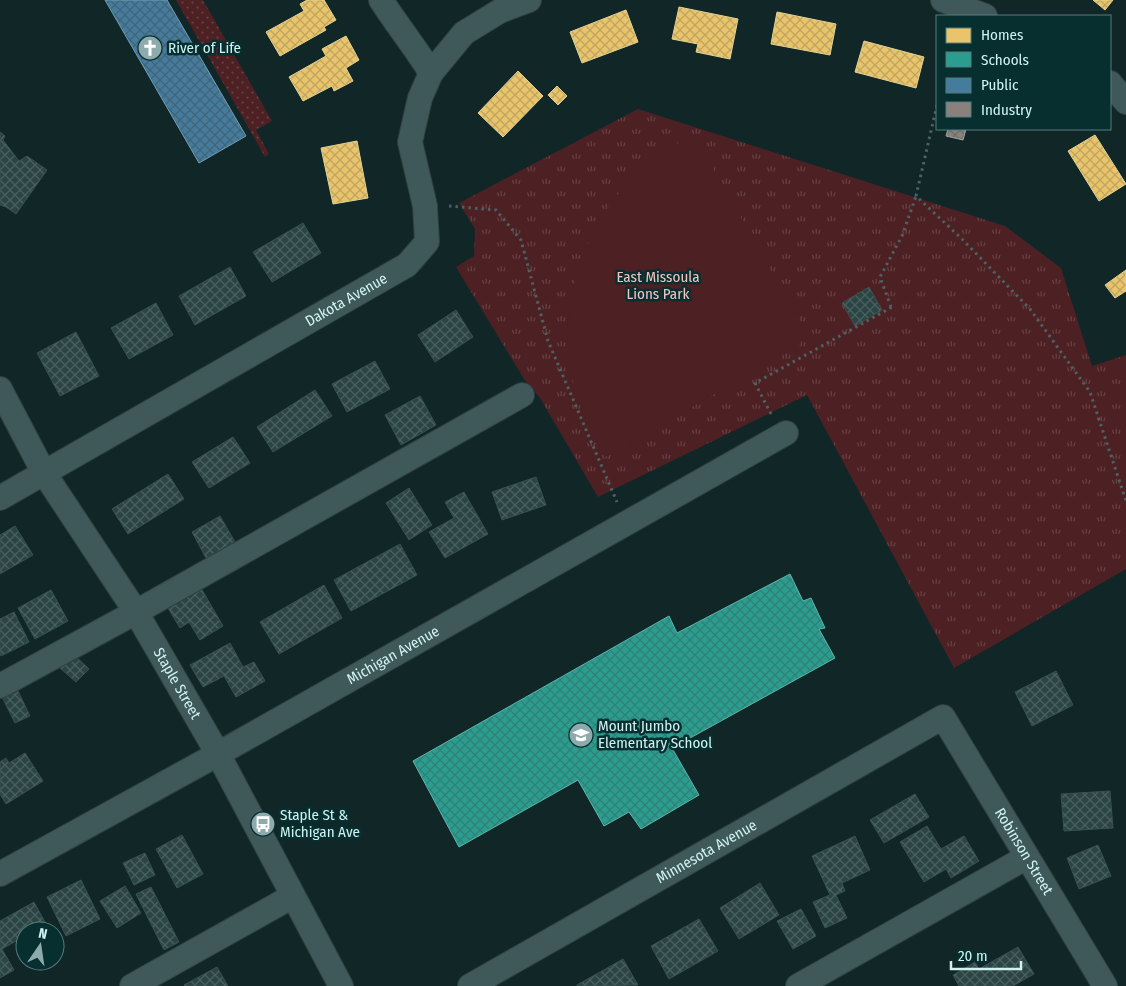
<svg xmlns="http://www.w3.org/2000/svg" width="1126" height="986" font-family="'Fira Sans Condensed',sans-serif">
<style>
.grass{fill:url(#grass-dots)}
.park{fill:url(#park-tufts)}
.pitch{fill:#4d2024}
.homes{fill:url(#homes-cross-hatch);stroke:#e2d293}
.schools{fill:url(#schools-cross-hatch);stroke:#5cb6ad}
.public{fill:url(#public-cross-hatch);stroke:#6f9fb7}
.industry{fill:url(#industry-cross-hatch);stroke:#9fa3a0}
.building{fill:url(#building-cross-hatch);stroke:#38504e}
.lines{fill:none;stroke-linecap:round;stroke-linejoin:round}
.minor-casing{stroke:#2f4041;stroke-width:26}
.path{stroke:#4c6162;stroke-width:3;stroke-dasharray:2.5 4;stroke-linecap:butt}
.minor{stroke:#3f5859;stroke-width:24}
.labels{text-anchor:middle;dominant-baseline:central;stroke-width:5;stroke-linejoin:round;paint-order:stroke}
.poi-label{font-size:15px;fill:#d0f2f3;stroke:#072f30;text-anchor:start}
.park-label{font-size:15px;fill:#f5c2c2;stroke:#072f30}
.street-label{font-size:15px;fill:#d0f2f3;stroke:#072f30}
</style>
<defs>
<pattern id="grass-dots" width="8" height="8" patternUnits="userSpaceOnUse" patternTransform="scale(1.25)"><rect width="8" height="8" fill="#4d2024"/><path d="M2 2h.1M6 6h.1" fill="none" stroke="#664144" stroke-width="1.8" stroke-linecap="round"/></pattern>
<pattern id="park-tufts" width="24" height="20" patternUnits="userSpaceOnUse" patternTransform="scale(1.25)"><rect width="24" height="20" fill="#4d2024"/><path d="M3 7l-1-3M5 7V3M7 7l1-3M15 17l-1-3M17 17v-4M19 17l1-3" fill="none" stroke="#664144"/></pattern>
<pattern id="homes-cross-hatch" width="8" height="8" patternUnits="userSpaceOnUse" patternTransform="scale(1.25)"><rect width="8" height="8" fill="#e9c46a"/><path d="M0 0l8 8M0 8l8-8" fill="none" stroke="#bea562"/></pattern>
<pattern id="schools-cross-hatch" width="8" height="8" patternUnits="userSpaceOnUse" patternTransform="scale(1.25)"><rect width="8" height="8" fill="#2a9d8f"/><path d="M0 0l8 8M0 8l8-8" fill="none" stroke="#318076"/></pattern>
<pattern id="public-cross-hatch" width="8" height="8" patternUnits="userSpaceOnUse" patternTransform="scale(1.25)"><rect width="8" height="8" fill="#457b9d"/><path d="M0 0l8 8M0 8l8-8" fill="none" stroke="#426477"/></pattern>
<pattern id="industry-cross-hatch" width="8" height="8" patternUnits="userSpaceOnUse" patternTransform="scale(1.25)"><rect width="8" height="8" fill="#8a817c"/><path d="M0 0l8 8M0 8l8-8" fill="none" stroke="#6f6d6a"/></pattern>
<pattern id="building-cross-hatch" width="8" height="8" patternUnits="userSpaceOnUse" patternTransform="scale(1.25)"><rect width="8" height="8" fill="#2b4544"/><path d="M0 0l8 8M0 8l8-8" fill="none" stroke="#49605f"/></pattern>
</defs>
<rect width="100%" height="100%" fill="#102627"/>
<path class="grass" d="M 176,0 L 203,0 L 272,121 L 256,130 L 269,154 L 265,157 Z"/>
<path class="park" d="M 638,109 L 1005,226 L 1061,268 L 1092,366 L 1126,355 L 1126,569 L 954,668 L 807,395 L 598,497 L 540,398 L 524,379 L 456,267 L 474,256 L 475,229 L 459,203 Z"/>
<path class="pitch" d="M 693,134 L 804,328 L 800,345 L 605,457 C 596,439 585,421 579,403 C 552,324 574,237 632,179 C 650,160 672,147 693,134 Z"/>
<path class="homes" d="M 307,0 L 324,0 L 336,20 L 324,27 L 326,30 L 280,56 L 266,32 L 304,11 L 300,4 Z
M 1093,0 L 1113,0 L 1105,10 Z
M 679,7 L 738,19 L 730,59 L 696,52 L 698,44 L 672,39 Z
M 626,10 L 638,42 L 582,63 L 570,32 Z
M 777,12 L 836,24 L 830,55 L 771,44 Z
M 346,36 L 359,60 L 346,68 L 353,81 L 334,91 L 332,86 L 303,101 L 289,77 L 326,56 L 322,49 Z
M 864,41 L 924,57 L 916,88 L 855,72 Z
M 518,71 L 543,96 L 503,137 L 478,113 Z
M 557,86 L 567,96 L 558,105 L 548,95 Z
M 1095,135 L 1126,184 L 1099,201 L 1068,151 Z
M 357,141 L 368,198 L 333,204 L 321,148 Z
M 1126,270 L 1126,291 L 1115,298 L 1105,285 Z"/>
<path class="schools" d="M 790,574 L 803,601 L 811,598 L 825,628 L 819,629 L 835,658 L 672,748 L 699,795 L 641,829 L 629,812 L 604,826 L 578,780 L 459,847 L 413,761 L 669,616 L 677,633 Z"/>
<path class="public" d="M 105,0 L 167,0 L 246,136 L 199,163 Z"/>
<path class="industry" d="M 948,129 L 966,129 L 963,140 L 946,136 Z"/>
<path class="building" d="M 0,132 L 5,136 L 3,140 L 19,161 L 27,156 L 47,170 L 16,214 L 6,207 L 0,205 Z
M 303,223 L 321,253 L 272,282 L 253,252 Z
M 230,267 L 246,296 L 195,325 L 179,296 Z
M 869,287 L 882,310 L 855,326 L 842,303 Z
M 156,303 L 173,335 L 129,359 L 111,328 Z
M 456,310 L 473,337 L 435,362 L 418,335 Z
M 76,332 L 99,376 L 60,396 L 37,353 Z
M 375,361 L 390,389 L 347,412 L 332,384 Z
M 315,390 L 332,416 L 273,452 L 257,427 Z
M 420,396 L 436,425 L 401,445 L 385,415 Z
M 233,437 L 250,463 L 209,488 L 192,462 Z
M 168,474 L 184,499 L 128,534 L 112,509 Z
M 536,477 L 546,505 L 502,520 L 492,492 Z
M 409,488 L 432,525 L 409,540 L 386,503 Z
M 464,492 L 488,534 L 445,558 L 429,532 L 454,518 L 445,502 Z
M 220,516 L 235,542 L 206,558 L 192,532 Z
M 15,526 L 33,555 L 0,574 L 0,535 Z
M 400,544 L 417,575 L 351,611 L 334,580 Z
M 324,585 L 342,618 L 279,654 L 260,622 Z
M 201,588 L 223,626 L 200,640 L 189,622 L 180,628 L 168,608 Z
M 51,590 L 68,621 L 35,639 L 18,608 Z
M 14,612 L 29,642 L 1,656 L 0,653 L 0,619 Z
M 230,643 L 243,667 L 254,662 L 265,681 L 236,697 L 224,676 L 203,687 L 190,665 Z
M 73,654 L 89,669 L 76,682 L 60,668 Z
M 1056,671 L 1073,705 L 1032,726 L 1015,692 Z
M 18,691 L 30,716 L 15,723 L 3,699 Z
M 25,753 L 43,781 L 6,804 L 0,794 L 0,762 L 6,758 L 9,763 Z
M 1110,791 L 1113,828 L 1064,831 L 1061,794 Z
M 915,794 L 929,817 L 884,843 L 870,820 Z
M 927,826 L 941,849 L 964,836 L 979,861 L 951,878 L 946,869 L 924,882 L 900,842 Z
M 182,835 L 203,874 L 177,888 L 156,849 Z
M 855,836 L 870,870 L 842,883 L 845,891 L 836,895 L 847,918 L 825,928 L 813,902 L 830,895 L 812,856 Z
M 1098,845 L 1111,876 L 1079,889 L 1067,858 Z
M 145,853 L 155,875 L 134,885 L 123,863 Z
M 81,880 L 100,919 L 66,936 L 47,897 Z
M 760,883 L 779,915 L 739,939 L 720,908 Z
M 125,886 L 141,913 L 117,928 L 100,901 Z
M 151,887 L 179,942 L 164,950 L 136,894 Z
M 34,902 L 46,924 L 34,931 L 25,931 L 25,936 L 2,949 L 14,970 L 0,978 L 0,921 Z
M 801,909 L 816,936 L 793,949 L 777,921 Z
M 699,919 L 718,951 L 669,979 L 651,946 Z
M 1018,947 L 1034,974 L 1013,986 L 959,986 L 953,975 L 975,962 L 979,969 Z
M 623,959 L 638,985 L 577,986 L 577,985 Z
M 217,967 L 228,986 L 185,986 L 184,985 Z"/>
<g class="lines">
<defs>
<g id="minor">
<path d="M 381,0 C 397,25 415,47 431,73"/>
<path d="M 943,0 L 985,16"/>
<path d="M 1110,83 L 1126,102"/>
<path id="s1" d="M 0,389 L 44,473 L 136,612 L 218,754 L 341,986"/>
<path id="s2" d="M 0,498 L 407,265 L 427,242 L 425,206 L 410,142 L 420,98 L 431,73 L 464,33 L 500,11 L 529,0"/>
<path d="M 0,686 L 136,612 L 522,395"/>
<path id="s3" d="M 0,874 L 218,754 L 786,433"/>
<path d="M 132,986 L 293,896"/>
<path id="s4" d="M 470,986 L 943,717 L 1105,986"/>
<path d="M 798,986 L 1027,857"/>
</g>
</defs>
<use href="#minor" class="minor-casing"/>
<path class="path" d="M 937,105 L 916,196 L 962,239 L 1030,309 L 1090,392 L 1126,501
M 449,206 L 496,210 L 521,240 L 548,341 L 617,502
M 891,307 L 880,277 L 902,236 L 916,196
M 771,414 L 755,383 L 894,306"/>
<use href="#minor" class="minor"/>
</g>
<defs>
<symbol id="church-disc" viewBox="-11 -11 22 22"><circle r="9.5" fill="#8dabac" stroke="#072f30"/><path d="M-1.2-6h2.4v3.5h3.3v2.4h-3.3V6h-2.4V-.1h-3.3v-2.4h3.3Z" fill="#fff"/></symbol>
<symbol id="school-disc" viewBox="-11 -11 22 22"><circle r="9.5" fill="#8dabac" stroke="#072f30"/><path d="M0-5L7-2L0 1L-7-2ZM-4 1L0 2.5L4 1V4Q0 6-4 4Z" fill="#fff"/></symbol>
<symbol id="bus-disc" viewBox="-11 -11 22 22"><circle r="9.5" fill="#8dabac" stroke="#072f30"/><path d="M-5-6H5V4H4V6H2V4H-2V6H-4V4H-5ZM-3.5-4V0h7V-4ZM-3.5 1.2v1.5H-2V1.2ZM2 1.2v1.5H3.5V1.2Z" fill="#fff"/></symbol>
</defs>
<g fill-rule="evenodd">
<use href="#church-disc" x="136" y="34" width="28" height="28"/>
<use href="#school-disc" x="567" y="721" width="28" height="28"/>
<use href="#bus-disc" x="249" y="810" width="28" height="28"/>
</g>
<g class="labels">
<g class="poi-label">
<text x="168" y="48">River of Life</text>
<text x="598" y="726">Mount Jumbo<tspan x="598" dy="17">Elementary School</tspan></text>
<text x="280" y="815">Staple St &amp;<tspan x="280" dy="17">Michigan Ave</tspan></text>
</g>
<g class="park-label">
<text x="658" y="277">East Missoula<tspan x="658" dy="17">Lions Park</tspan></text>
</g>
<g class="street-label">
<text stroke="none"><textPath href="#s2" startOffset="399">Dakota Avenue</textPath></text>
<text stroke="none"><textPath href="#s3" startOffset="450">Michigan Avenue</textPath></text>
<text stroke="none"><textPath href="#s1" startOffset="344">Staple Street</textPath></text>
<text stroke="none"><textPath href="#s4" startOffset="272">Minnesota Avenue</textPath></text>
<text stroke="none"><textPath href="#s4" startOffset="701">Robinson Street</textPath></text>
</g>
</g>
<rect x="936" y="15" width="175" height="115" fill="#072f30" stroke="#577d7e"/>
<rect x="946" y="28" width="25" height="15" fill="#e9c46a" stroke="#577d7e"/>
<text x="981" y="40" font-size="15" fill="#d0f2f3">Homes</text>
<rect x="946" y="52" width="25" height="15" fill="#2a9d8f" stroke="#577d7e"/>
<text x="981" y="65" font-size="15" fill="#d0f2f3">Schools</text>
<rect x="946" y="78" width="25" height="15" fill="#457b9d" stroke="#577d7e"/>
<text x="981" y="90" font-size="15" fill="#d0f2f3">Public</text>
<rect x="946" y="102" width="25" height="15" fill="#8a817c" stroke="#577d7e"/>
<text x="981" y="115" font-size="15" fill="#d0f2f3">Industry</text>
<g transform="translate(40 946) rotate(13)"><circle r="24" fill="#072f30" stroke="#577d7e"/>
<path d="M0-4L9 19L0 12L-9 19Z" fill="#8dabac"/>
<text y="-8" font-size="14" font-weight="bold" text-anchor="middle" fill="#d0f2f3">N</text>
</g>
<path d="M951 961v8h70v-8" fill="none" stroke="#d0f2f3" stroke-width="2.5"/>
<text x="958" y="961" font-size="15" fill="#d0f2f3" stroke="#072f30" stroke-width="4" paint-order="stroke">20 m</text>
</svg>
